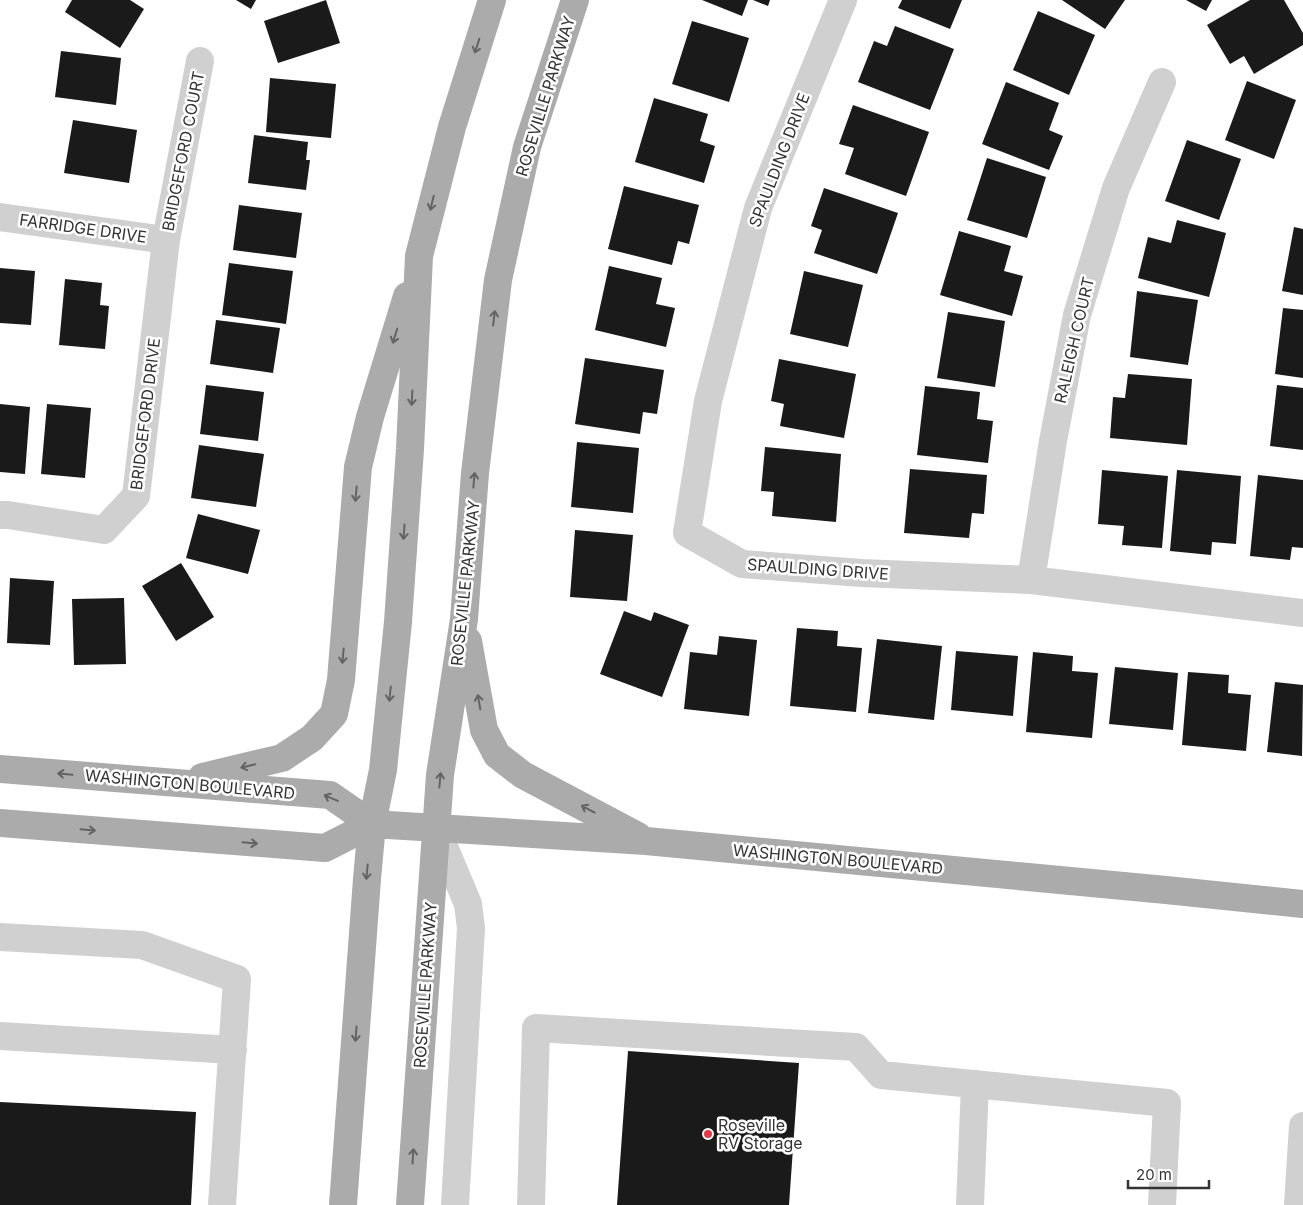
<svg xmlns="http://www.w3.org/2000/svg" width="1303" height="1205" font-family="Inter,sans-serif">
<style>
.building{fill:#1a1a1a}
.lines{fill:none;stroke-linecap:round;stroke-linejoin:round}
.minor{stroke:#d0d0d0;stroke-width:28}
.major{stroke:#ababab;stroke-width:28}
.oneway{stroke:#636363}
.poi-dot{fill:#e63946;stroke:#fff;stroke-width:2}
.labels{text-anchor:middle;dominant-baseline:central;stroke-width:5;stroke-linejoin:round;paint-order:stroke}
.street-label{font-size:16px;fill:#333;stroke:#fff}
.poi-label{font-size:16px;fill:#333;stroke:#fff;text-anchor:start}
</style>
<rect width="100%" height="100%" fill="#fff"/>
<path class="building" d="M 72,0 L 130,0 L 144,9 L 120,48 L 65,12 Z
M 236,0 L 256,0 L 251,9 Z
M 326,0 L 340,43 L 278,63 L 264,21 Z
M 702,0 L 748,0 L 742,16 Z
M 753,0 L 770,0 L 768,6 Z
M 902,0 L 962,0 L 950,29 L 898,8 Z
M 1062,0 L 1125,0 L 1105,29 Z
M 1186,0 L 1212,0 L 1206,11 Z
M 1250,0 L 1284,0 L 1303,33 L 1303,45 L 1254,74 L 1244,56 L 1230,64 L 1207,25 Z
M 1038,11 L 1095,35 L 1069,95 L 1013,70 Z
M 692,21 L 749,38 L 729,102 L 672,84 Z
M 895,26 L 954,49 L 930,110 L 858,82 L 874,41 L 887,46 Z
M 61,51 L 121,58 L 116,105 L 55,97 Z
M 270,78 L 336,84 L 331,138 L 266,132 Z
M 1247,81 L 1296,100 L 1274,159 L 1225,140 Z
M 1006,82 L 1059,103 L 1049,130 L 1063,136 L 1049,170 L 982,144 Z
M 654,98 L 708,114 L 700,141 L 715,146 L 704,183 L 635,162 Z
M 853,105 L 929,132 L 906,196 L 845,174 L 854,148 L 839,144 Z
M 73,120 L 137,130 L 129,183 L 64,173 Z
M 254,135 L 308,142 L 306,160 L 310,160 L 306,190 L 248,183 Z
M 1187,140 L 1241,159 L 1219,220 L 1165,201 Z
M 987,158 L 1046,177 L 1027,238 L 967,220 Z
M 624,186 L 699,205 L 689,244 L 678,241 L 672,265 L 608,249 Z
M 824,188 L 898,213 L 877,274 L 814,253 L 822,230 L 811,226 Z
M 239,205 L 302,213 L 296,258 L 233,250 Z
M 1177,220 L 1226,233 L 1209,297 L 1138,278 L 1148,237 L 1171,243 Z
M 1294,227 L 1303,229 L 1303,295 L 1282,291 Z
M 959,231 L 1011,246 L 1004,271 L 1023,276 L 1012,316 L 940,295 Z
M 229,263 L 293,271 L 286,324 L 222,315 Z
M 609,266 L 662,278 L 656,304 L 675,308 L 666,347 L 595,330 Z
M 0,268 L 35,271 L 31,325 L 0,323 Z
M 804,271 L 863,285 L 848,347 L 790,334 Z
M 65,279 L 102,283 L 100,305 L 109,306 L 105,349 L 59,345 Z
M 1137,291 L 1198,300 L 1188,365 L 1130,357 Z
M 1283,308 L 1303,310 L 1303,378 L 1275,374 Z
M 948,312 L 1005,321 L 995,387 L 937,378 Z
M 216,320 L 280,328 L 273,373 L 210,364 Z
M 585,358 L 664,370 L 657,414 L 643,412 L 640,434 L 575,424 Z
M 779,359 L 856,374 L 844,438 L 780,426 L 784,404 L 771,401 Z
M 1128,374 L 1192,379 L 1187,445 L 1110,438 L 1113,397 L 1125,398 Z
M 206,385 L 264,392 L 258,441 L 200,434 Z
M 1277,385 L 1303,388 L 1303,450 L 1270,446 Z
M 925,386 L 980,392 L 977,419 L 993,421 L 988,463 L 917,455 Z
M 0,404 L 30,407 L 25,474 L 0,472 Z
M 47,404 L 91,408 L 85,478 L 41,474 Z
M 577,442 L 639,448 L 633,513 L 571,507 Z
M 199,445 L 264,454 L 256,507 L 191,498 Z
M 765,447 L 841,454 L 836,522 L 772,516 L 774,492 L 761,491 Z
M 910,469 L 987,475 L 984,514 L 972,513 L 969,538 L 904,533 Z
M 1102,470 L 1168,476 L 1162,548 L 1122,545 L 1124,526 L 1098,524 Z
M 1177,470 L 1241,476 L 1236,544 L 1212,542 L 1211,555 L 1170,551 Z
M 1258,475 L 1303,480 L 1303,548 L 1292,547 L 1290,560 L 1250,556 Z
M 198,514 L 260,530 L 248,574 L 186,558 Z
M 575,530 L 633,535 L 627,601 L 570,597 Z
M 181,563 L 214,617 L 176,641 L 142,586 Z
M 10,578 L 54,581 L 50,645 L 7,643 Z
M 124,598 L 126,664 L 74,665 L 72,599 Z
M 624,611 L 651,621 L 654,612 L 689,625 L 662,697 L 600,674 Z
M 797,628 L 838,631 L 837,646 L 862,648 L 856,712 L 790,706 Z
M 719,636 L 757,640 L 749,716 L 684,709 L 690,652 L 717,655 Z
M 877,639 L 942,646 L 934,720 L 868,713 Z
M 956,651 L 1018,656 L 1013,716 L 951,710 Z
M 1033,652 L 1073,656 L 1072,671 L 1098,673 L 1092,738 L 1026,732 Z
M 1115,667 L 1178,673 L 1173,730 L 1109,724 Z
M 1188,672 L 1229,675 L 1228,693 L 1251,695 L 1246,751 L 1182,745 Z
M 1275,682 L 1303,685 L 1302,756 L 1267,752 Z
M 628,1051 L 799,1063 L 789,1205 L 617,1205 Z
M 0,1102 L 196,1112 L 191,1205 L 0,1205 Z"/>
<g class="lines">
<path class="minor" d="M 843,0 L 758,208 L 708,401 L 687,533 L 742,564 L 862,573 L 1031,580 L 1303,613
M 0,217 L 166,240
M 0,515 L 8,515 L 104,530 L 136,496 L 166,240 L 200,61
M 1031,580 L 1053,441 L 1077,315 L 1116,188 L 1162,82
M 436,828 L 468,904 L 471,928 L 455,1205
M 0,937 L 142,945 L 237,979 L 222,1205
M 0,1036 L 233,1050
M 531,1205 L 536,1028 L 856,1047 L 881,1075 L 1167,1103 L 1162,1205
M 970,1205 L 975,1084
M 1298,1205 L 1303,1126"/>
<path class="major" d="M 468,641 L 484,730 L 497,755 L 523,775 L 638,836
M 0,769 L 330,795 L 372,824 L 646,841 L 1166,890 L 1303,904
M 202,777 L 282,758 L 312,738 L 334,714 L 341,680 L 358,467 L 370,417 L 407,296
M 0,823 L 325,848 L 372,824
M 343,1205 L 367,879 L 372,824 L 383,770 L 398,622 L 410,449 L 419,256 L 452,127 L 492,0
M 410,1205 L 440,775 L 464,619 L 475,473 L 498,280 L 527,147 L 575,0"/>
</g>
<defs><path id="oneway-shaft" d="M-6 0H5M1.5-3L5.5 0L1.5 3" fill="none" stroke-width="1.6" stroke-linecap="round" stroke-linejoin="round" transform="scale(1.25)"/></defs>
<g class="oneway">
<use href="#oneway-shaft" transform="translate(477 46) rotate(108)"/>
<use href="#oneway-shaft" transform="translate(432 203) rotate(104)"/>
<use href="#oneway-shaft" transform="translate(494 318) rotate(-83)"/>
<use href="#oneway-shaft" transform="translate(395 336) rotate(107)"/>
<use href="#oneway-shaft" transform="translate(412 398) rotate(93)"/>
<use href="#oneway-shaft" transform="translate(474 480) rotate(-85)"/>
<use href="#oneway-shaft" transform="translate(356 494) rotate(95)"/>
<use href="#oneway-shaft" transform="translate(404 532) rotate(94)"/>
<use href="#oneway-shaft" transform="translate(343 656) rotate(95)"/>
<use href="#oneway-shaft" transform="translate(390 694) rotate(96)"/>
<use href="#oneway-shaft" transform="translate(479 702) rotate(-100)"/>
<use href="#oneway-shaft" transform="translate(248 766) rotate(166)"/>
<use href="#oneway-shaft" transform="translate(65 774) rotate(-175)"/>
<use href="#oneway-shaft" transform="translate(440 780) rotate(-85)"/>
<use href="#oneway-shaft" transform="translate(331 798) rotate(-157)"/>
<use href="#oneway-shaft" transform="translate(588 809) rotate(-152)"/>
<use href="#oneway-shaft" transform="translate(88 830) rotate(5)"/>
<use href="#oneway-shaft" transform="translate(250 843) rotate(5)"/>
<use href="#oneway-shaft" transform="translate(367 872) rotate(95)"/>
<use href="#oneway-shaft" transform="translate(356 1034) rotate(94)"/>
<use href="#oneway-shaft" transform="translate(413 1156) rotate(-86)"/>
</g>
<circle class="poi-dot" cx="708" cy="1134" r="5"/>
<g class="labels">
<g class="street-label">
<text transform="translate(545 96) rotate(-73)">ROSEVILLE PARKWAY</text>
<text transform="translate(183 151) rotate(-79)">BRIDGEFORD COURT</text>
<text transform="translate(779 160) rotate(-69)">SPAULDING DRIVE</text>
<text transform="translate(83 228) rotate(8)">FARRIDGE DRIVE</text>
<text transform="translate(1074 340) rotate(-77)">RALEIGH COURT</text>
<text transform="translate(145 414) rotate(-83)">BRIDGEFORD DRIVE</text>
<text transform="translate(818 569) rotate(4)">SPAULDING DRIVE</text>
<text transform="translate(465 583) rotate(-84)">ROSEVILLE PARKWAY</text>
<text transform="translate(190 784) rotate(5)">WASHINGTON BOULEVARD</text>
<text transform="translate(838 859) rotate(5)">WASHINGTON BOULEVARD</text>
<text transform="translate(425 985) rotate(-86)">ROSEVILLE PARKWAY</text>
</g>
<g class="poi-label">
<text x="718" y="1125">Roseville<tspan x="718" dy="18">RV Storage</tspan></text>
</g>
</g>
<path d="M1128 1180v8h81v-8" fill="none" stroke="#333333" stroke-width="2.5"/>
<text x="1136" y="1180" font-size="15" fill="#333333" stroke="#ffffff" stroke-width="4" paint-order="stroke">20 m</text>
</svg>
